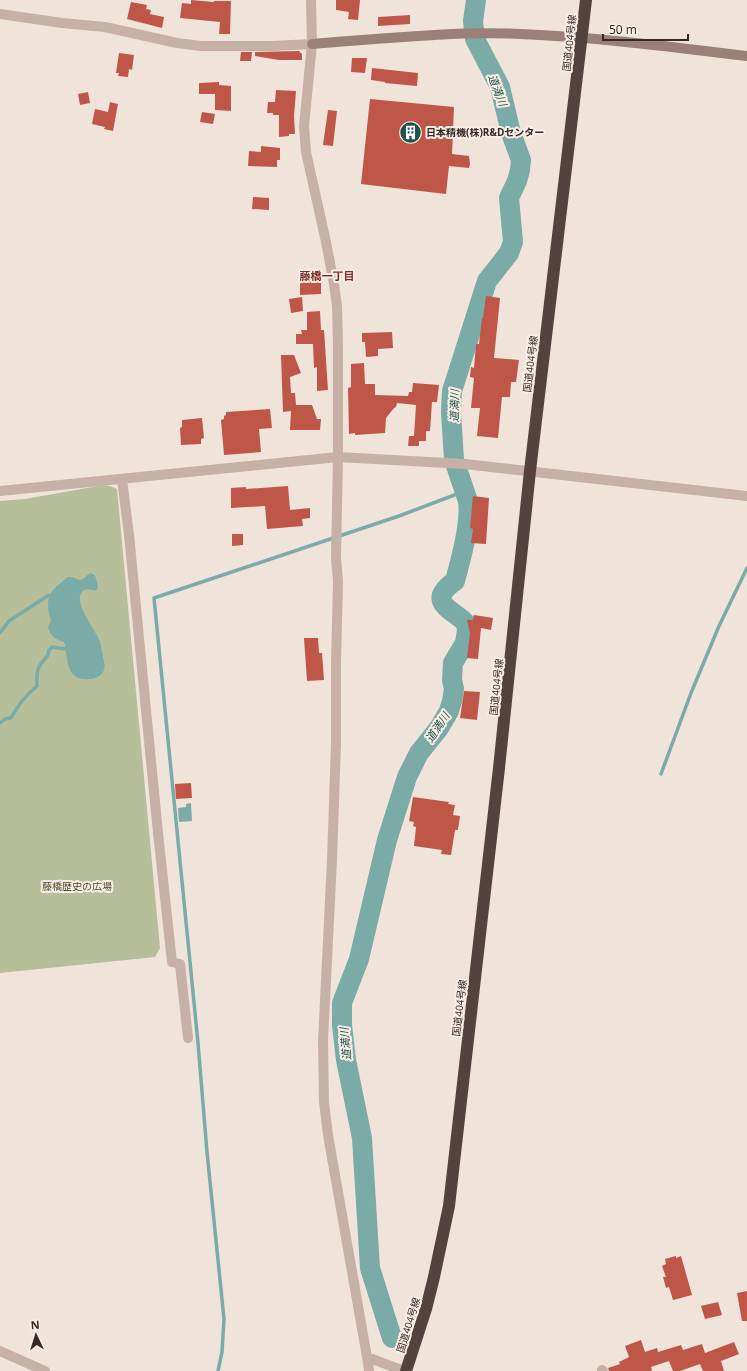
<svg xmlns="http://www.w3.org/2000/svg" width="747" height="1371" font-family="'Open Sans','Noto Sans JP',sans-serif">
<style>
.green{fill:#b6be9a}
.water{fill:#7aaba7}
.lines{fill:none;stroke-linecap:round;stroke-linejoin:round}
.stream{stroke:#7aaba7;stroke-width:3.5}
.river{stroke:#7aaba7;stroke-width:20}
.building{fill:#bf5748}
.street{stroke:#c7b1a6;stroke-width:10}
.secondary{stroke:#9a8078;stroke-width:10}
.highway{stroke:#54423e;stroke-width:12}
.labels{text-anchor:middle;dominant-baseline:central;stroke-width:4;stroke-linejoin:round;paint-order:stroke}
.street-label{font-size:10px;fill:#342927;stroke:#f8ede5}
.poi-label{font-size:10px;font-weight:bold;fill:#342927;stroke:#f8ede5;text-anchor:start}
.park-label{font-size:10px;fill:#47502c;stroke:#f8ede5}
.water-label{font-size:11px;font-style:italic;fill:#1f5350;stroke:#f8ede5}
.neighbourhood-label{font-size:11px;font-weight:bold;fill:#7e2f24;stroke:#f8ede5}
</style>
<rect width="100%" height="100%" fill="#f0e3d9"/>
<path class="green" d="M 104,485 L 110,486 L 117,489 L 160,948 L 155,957 L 0,973 L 0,501 L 25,499 Z"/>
<path class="water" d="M 90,573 L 95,575 L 98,586 L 97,590 C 92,591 86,587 82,592 C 73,602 94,628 99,639 C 101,645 102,651 103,657 C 104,661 106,668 103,672 C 101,676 95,679 90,679 C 64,681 69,659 64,642 C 55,639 51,637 48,627 L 51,621 C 46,605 46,593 61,583 C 63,581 66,578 68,577 C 73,575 78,582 83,579 C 86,577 87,575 90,573 Z
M 191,803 L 192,821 L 179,822 L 178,808 L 186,807 L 186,804 Z"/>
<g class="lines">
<path class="stream" d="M 0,633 L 9,621 L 49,595
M 0,723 L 5,719 L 11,718 C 19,704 25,696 37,686 C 37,680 36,673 39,667 C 42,660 49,658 49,650 L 52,647 L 66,649
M 661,774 L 691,693 L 719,626 L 747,568
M 218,1371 L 222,1352 L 224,1319 L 207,1152 L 198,1043 L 154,598 L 399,516 L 465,491"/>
<path class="river" d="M 392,1338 L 370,1268 L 362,1138 L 346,1060 L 342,1025 L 342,1003 L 359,959 L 387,840 L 407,777 L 419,753 L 439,728 L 449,711 L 452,701 L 454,689 L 452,680 L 453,663 L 465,643 L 467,630 L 466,623 C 452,609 425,602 455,581 C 461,559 471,523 468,501 L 454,460 L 451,412 L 452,391 L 487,281 L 509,253 L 513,242 L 509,198 L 517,181 L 520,170 L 521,160 L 511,133 L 500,87 L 475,39 L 473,21 L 476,0"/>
</g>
<path class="building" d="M 191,0 L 214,2 L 214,1 L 231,1 L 230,34 L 219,34 L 220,22 L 180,18 L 182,3 L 191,4 Z
M 336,0 L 360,0 L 358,20 L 348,19 L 349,12 L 336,10 Z
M 131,2 L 147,5 L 146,9 L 151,10 L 150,14 L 164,17 L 162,28 L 127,19 Z
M 410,15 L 410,24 L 378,26 L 378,17 Z
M 299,51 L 302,54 L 302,60 L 279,60 L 255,56 L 255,52 Z
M 241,52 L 252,52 L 251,61 L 240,61 Z
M 119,53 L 134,55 L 132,70 L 129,69 L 128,77 L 118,76 L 119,73 L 116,73 Z
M 352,58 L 367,58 L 365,73 L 351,72 Z
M 372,68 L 418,73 L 417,86 L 385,83 L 385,82 L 371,80 Z
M 219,82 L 219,85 L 231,86 L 231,111 L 215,110 L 215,94 L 199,94 L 199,83 Z
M 276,90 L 296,91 L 294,116 L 295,134 L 289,134 L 289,136 L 279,137 L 279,115 L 273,115 L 273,113 L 267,113 L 268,102 L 275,102 Z
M 88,92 L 90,103 L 80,105 L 78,94 Z
M 370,99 L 454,107 L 452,154 L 469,156 L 470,164 L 469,168 L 449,166 L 446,194 L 361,184 Z
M 110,102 L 118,104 L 113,131 L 104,129 L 105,127 L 92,124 L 95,109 L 108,112 Z
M 328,110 L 337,111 L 333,146 L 323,145 Z
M 202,112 L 215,114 L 213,124 L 200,122 Z
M 261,146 L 280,148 L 280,160 L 277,160 L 277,167 L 248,166 L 249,151 L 261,152 Z
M 253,197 L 269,198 L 269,210 L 252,209 Z
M 300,280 L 321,280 L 321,294 L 300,295 Z
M 486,296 L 500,298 L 494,358 L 519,360 L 516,382 L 511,382 L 510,397 L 502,397 L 498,438 L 477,436 L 480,408 L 471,408 L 474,378 L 470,377 L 471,367 L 474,368 L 476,344 L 479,344 L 482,318 L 483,318 Z
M 302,297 L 303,311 L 291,313 L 289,299 Z
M 320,311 L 321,330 L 324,330 L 328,390 L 317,391 L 317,367 L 314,368 L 313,344 L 296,344 L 296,334 L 302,334 L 301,330 L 307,330 L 307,312 Z
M 392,332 L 393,348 L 378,349 L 378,356 L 366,357 L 365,342 L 362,342 L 362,333 Z
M 281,355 L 294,355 L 301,373 L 290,377 L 291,393 L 295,393 L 296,405 L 312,405 L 317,419 L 321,419 L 320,430 L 290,430 L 291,411 L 283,412 Z
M 364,363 L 365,384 L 375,384 L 375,395 L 408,396 L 409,392 L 412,392 L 413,383 L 439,385 L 437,402 L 432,402 L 430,431 L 426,431 L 426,441 L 419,441 L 419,446 L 408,446 L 409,436 L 414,436 L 416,405 L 397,403 L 396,407 L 394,408 L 386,418 L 385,433 L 355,435 L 355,433 L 349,434 L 348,388 L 351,387 L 351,364 Z
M 270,409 L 272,428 L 259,429 L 261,452 L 224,455 L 221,420 L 224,419 L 224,416 L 226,415 L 226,412 Z
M 202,418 L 204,438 L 201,439 L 201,444 L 181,445 L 180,428 L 182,427 L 182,420 Z
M 288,486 L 290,510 L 310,508 L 310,518 L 302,519 L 303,526 L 267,529 L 265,506 L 231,508 L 231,488 L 246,487 L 246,489 Z
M 473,496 L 489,498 L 486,544 L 471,543 L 473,529 L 470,528 Z
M 232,534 L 243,534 L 243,545 L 232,546 Z
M 474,615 L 493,618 L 491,630 L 481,628 L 478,659 L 467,658 L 470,633 L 467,620 L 473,620 Z
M 304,638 L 318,638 L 319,653 L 322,653 L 324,680 L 307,681 Z
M 464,691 L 480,692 L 477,720 L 460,718 Z
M 191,783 L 192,798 L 176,799 L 175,784 Z
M 413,797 L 449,802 L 448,804 L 455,805 L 453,815 L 460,816 L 458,830 L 455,830 L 451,855 L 441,854 L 442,850 L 414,846 L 416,827 L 413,826 L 414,822 L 409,821 Z
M 676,1256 L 676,1258 L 681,1256 L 692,1295 L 673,1300 L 669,1287 L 666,1288 L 663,1277 L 666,1277 L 662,1266 L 666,1264 L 665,1259 Z
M 747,1291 L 747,1321 L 742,1321 L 737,1293 Z
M 718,1302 L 722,1315 L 705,1319 L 701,1306 Z
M 641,1340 L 645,1352 L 657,1348 L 658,1352 L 681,1345 L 683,1350 L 702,1344 L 705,1353 L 734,1342 L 739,1354 L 721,1361 L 724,1371 L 703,1371 L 700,1364 L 680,1371 L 673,1371 L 669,1361 L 651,1367 L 652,1371 L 609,1371 L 608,1368 L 620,1364 L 619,1362 L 629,1357 L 625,1346 Z"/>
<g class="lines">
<path class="street" d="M 311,0 L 312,44 L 304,126 L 306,152 L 326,242 L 334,284 L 337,306 L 338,347 L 338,457 L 336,558 L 338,581 L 336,663 L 336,744 L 332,860 L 323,1041 L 324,1102 L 328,1135 L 367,1357 L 404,1371
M 0,14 L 62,23 L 105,27 L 177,43 L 201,46 L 272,46 L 312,44
M 122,479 L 129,535 L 158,833 L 172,962 L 180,964 L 188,1038
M 0,491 L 338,457 L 465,464 L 747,496
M 0,1351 L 45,1371
M 367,1357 L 369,1371
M 602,1370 L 603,1371"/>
<path class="secondary" d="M 312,44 C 381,39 451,31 521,34 C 596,37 672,47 747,56"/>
<path class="highway" d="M 406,1371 L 426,1309 L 434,1277 L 449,1206 L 499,768 L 530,471 L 586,0"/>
</g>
<defs>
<symbol id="building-disc" viewBox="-11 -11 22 22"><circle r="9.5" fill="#1f5350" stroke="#f8ede5"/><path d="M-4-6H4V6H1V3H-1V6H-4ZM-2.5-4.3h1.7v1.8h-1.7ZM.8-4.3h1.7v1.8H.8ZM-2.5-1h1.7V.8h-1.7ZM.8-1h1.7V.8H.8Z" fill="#fff"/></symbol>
</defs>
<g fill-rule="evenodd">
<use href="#building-disc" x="398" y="120" width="25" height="25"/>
</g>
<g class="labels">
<g class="street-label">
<text transform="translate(569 43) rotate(-84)">国道404号線</text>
<text transform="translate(530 364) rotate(-83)">国道404号線</text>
<text transform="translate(496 687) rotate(-84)">国道404号線</text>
<text transform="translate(459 1008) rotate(-83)">国道404号線</text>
<text transform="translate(408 1325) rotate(-73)">国道404号線</text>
</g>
<g class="poi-label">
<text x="426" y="132">日本精機(株)R&amp;Dセンター</text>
</g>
<g class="park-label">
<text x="77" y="886">藤橋歴史の広場</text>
</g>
<g class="water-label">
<text transform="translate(498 90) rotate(69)">道満川</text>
<text transform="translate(454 406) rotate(-89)">道満川</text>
<text transform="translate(437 727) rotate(-56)">道満川</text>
<text transform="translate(345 1044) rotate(-95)">道満川</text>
</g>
<g class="neighbourhood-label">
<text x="327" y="275">藤橋一丁目</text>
</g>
</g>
<g transform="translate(36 1335) rotate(356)" stroke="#f8ede5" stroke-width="3" paint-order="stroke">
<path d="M0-3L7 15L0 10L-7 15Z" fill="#342927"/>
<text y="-6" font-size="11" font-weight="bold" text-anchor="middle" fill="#342927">N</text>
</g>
<path d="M603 34v6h85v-6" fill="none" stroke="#342927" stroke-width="2"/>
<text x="609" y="34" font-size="12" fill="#342927" stroke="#f8ede5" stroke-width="3" paint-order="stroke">50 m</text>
</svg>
